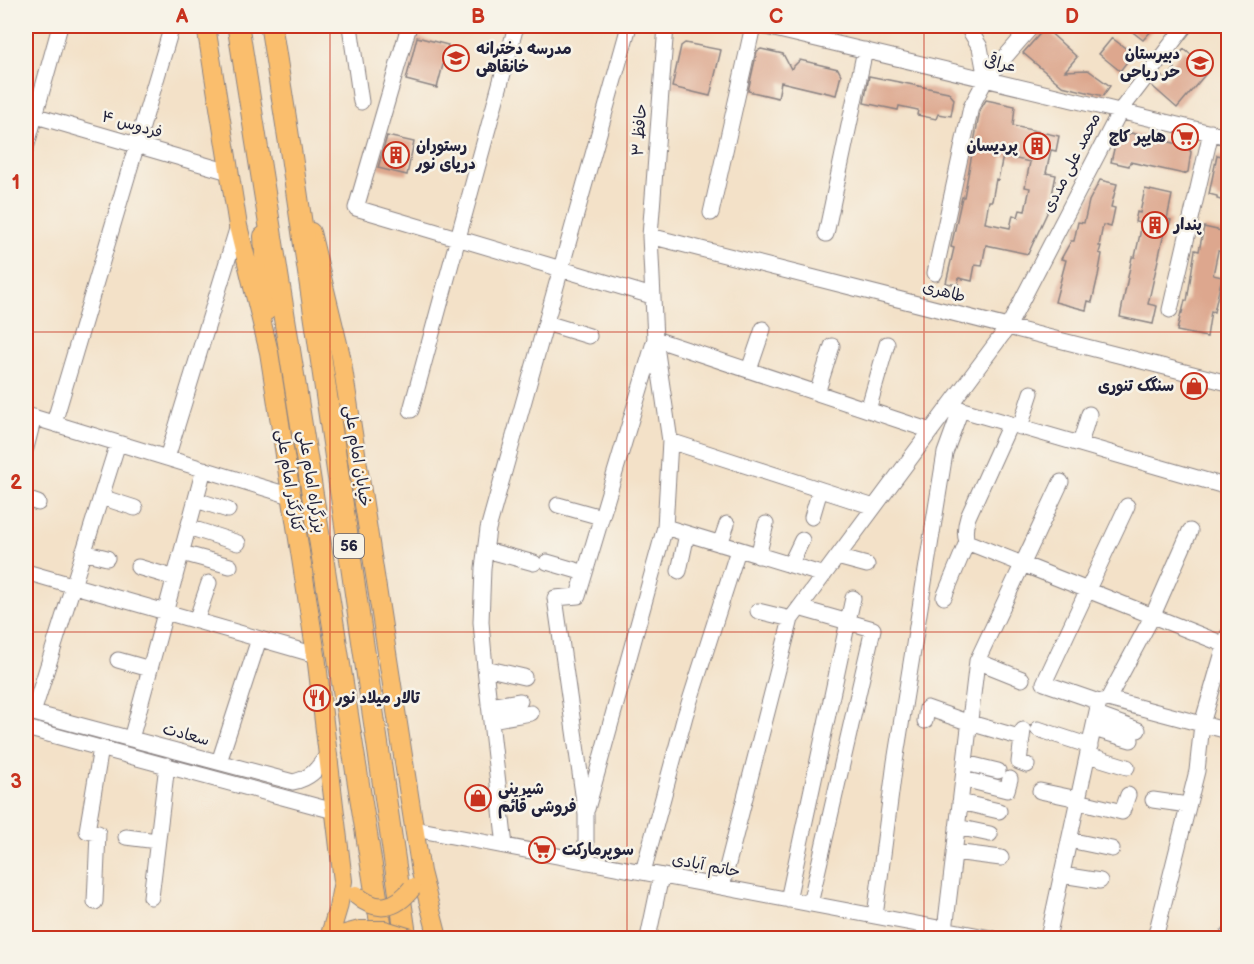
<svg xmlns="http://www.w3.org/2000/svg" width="1254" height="964" font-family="'Balsamiq Sans','Playpen Sans Arabic',sans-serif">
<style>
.building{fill:#dda78e;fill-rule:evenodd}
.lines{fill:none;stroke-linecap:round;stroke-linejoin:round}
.minor-casing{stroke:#8a8282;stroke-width:17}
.major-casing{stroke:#8a8282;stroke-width:20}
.highway-casing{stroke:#8a8282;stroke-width:23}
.minor{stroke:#fff;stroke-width:15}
.major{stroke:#fabe6d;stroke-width:18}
.highway{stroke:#fabe6d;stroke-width:21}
.major-bridge-casing{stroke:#8a8282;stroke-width:20;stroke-linecap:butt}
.major-bridge{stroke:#fabe6d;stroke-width:18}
.grid{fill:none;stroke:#c8321e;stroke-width:1.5;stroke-opacity:0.55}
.labels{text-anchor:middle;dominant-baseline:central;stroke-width:5;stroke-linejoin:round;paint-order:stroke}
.shield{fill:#f7f3e8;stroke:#62616f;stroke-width:1.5}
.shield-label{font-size:15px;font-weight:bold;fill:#22223b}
.poi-label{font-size:16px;font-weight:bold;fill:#22223b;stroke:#f7f3e8;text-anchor:start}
.street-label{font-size:16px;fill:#22223b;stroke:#f7f3e8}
.neatline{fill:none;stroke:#c8321e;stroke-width:2}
.grid-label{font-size:20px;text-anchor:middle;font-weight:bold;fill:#c8321e}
</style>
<rect width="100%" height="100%" fill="#f7f3e8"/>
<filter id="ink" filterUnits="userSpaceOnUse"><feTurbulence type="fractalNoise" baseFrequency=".0167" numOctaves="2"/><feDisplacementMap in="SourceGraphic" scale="12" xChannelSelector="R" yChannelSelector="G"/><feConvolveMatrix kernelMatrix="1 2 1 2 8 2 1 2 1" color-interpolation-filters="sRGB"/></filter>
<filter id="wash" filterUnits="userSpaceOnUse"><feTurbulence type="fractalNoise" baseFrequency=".008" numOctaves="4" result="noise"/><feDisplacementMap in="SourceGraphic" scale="24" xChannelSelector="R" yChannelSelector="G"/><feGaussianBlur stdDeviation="1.35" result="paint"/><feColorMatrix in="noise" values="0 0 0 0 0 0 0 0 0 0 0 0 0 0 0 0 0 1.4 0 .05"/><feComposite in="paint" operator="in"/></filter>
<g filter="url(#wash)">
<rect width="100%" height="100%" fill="#f3e1c8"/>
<g id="blocks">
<path class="building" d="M 1125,26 L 1156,26 L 1143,40 Z
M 1045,28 L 1077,57 L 1065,71 L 1088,70 L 1110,86 L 1103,96 L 1062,86 L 1023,53 Z
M 417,37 L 448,45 L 437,88 L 406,80 Z
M 1112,38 L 1133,54 L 1120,71 L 1099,54 Z
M 685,43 L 721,50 L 710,96 L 672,87 L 681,46 Z
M 761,49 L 783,54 L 791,69 L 800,60 L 838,69 L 841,75 L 836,95 L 781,82 L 778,98 L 748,91 L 757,51 Z
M 1184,49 L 1209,70 L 1177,108 L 1152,86 L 1161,76 L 1166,80 L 1175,68 L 1171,64 Z
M 869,76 L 948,92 L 954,99 L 951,116 L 938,114 L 936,119 L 917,115 L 918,110 L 899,106 L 898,110 L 864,103 Z
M 986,100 L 1015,106 L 1013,126 L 1059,136 L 1056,151 L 1051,150 L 1046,173 L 1056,175 L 1052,195 L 1053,195 L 1047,213 L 1028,254 L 986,245 L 982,266 L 975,265 L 972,281 L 959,278 L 958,285 L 946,283 L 954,248 L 951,247 L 962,197 L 964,197 L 980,110 ZM 1003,156 L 1030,162 L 1025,187 L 1030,188 L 1025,211 L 1020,210 L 1018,217 L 1013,215 L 1010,228 L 985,223 L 989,201 L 992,201 L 996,179 L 998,180 Z
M 1131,133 L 1187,146 L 1191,152 L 1188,172 L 1184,174 L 1130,162 L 1129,166 L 1111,162 L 1114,149 L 1123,136 Z
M 387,136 L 414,142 L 407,175 L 378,168 Z
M 1217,155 L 1228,157 L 1228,202 L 1217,199 L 1217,196 L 1209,194 Z
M 1100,180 L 1117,184 L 1111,207 L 1115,208 L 1111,227 L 1103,225 L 1099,246 L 1101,246 L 1099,253 L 1102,254 L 1098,276 L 1092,302 L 1088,301 L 1086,310 L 1055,302 L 1066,260 L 1061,259 L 1071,241 L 1074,241 L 1078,222 L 1084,223 L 1089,201 Z
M 1145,189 L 1172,195 L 1167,219 L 1171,220 L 1168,230 L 1165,229 L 1148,304 L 1157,306 L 1153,324 L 1120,317 L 1132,257 L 1135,257 L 1140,234 L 1141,223 L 1135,222 L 1137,212 L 1140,213 Z
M 1204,227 L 1226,232 L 1222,252 L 1218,251 L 1213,275 L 1222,277 L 1214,312 L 1211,311 L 1207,337 L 1177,331 L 1181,312 L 1182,313 L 1185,300 L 1187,301 L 1195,250 L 1199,251 Z"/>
</g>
</g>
<g filter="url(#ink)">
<use href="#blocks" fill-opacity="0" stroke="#8a8282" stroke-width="1.5"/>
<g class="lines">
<defs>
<path id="minor" d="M 350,26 L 361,102
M 409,26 L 356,208 L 652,296
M 762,26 L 1228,137
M 967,26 L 980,47 L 986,79
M 26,113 L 229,172
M 26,148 L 60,26
M 711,213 L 753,26
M 826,234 L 865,50
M 650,236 L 1228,383
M 935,273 L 971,107 L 986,79 L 1032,26
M 1170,310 L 1211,132
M 546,323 L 589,336
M 749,370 L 763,329
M 817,393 L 832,346
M 952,407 L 1228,487
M 411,410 L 516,26
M 868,410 L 887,344
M 26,415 L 291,496
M 54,423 L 172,26
M 1020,427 L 1031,393
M 670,441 L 874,507
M 1080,444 L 1089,414
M 26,448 L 34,417
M 167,458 L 238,226
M 101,497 L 135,508
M 26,499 L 38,503
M 196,500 L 228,510
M 558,505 L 601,517
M 812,517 L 820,490
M 188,527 L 238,543
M 665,527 L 824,575
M 967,542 L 1228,646
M 720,544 L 727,524
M 486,550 L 534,563
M 83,552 L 107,558
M 182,553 L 230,566
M 758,556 L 766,524
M 837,557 L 867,565
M 547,562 L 585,573
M 790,565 L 802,540
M 138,567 L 175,578
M 679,571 L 687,534
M 26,572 L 316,655
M 944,597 L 967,542 C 964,533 965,526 968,517 L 1010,424
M 799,608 L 873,629 L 810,904
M 758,611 L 791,619
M 196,621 L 209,583
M 118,660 L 150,669
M 977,661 L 1022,679
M 485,668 L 524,677
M 1108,699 L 1228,731
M 1099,702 L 1044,683 L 1127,506
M 1099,702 L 1108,699 L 1153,615 L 1190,531
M 489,706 L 520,701
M 26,711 L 293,782 C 312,778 317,769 328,754
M 33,713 L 118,443
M 1097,715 L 1138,730
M 491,720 L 531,713
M 925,721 L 927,708 L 970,723 L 1022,738
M 26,728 L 334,811
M 1038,729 L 1090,746
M 1094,729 L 1131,740
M 1023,730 L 1019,762 L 1027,765
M 131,739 L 204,469
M 1088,755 L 1127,767
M 219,762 L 259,639
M 965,763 L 998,771
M 963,779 L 1007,790 L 1010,779
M 1040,791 L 1078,799
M 1153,800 L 1188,805
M 1078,801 L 1122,812 L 1128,795
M 960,802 L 999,811
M 587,809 L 665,527 L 670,441 L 655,339 L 650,236 L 666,26
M 957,827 L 990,834
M 415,829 L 991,938
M 126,837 L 157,841
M 1069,840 L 1112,849
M 505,846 L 485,668 L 481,622 L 483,568 L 488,529 L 629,26
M 954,852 L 1001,858
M 586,862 L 586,815 L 555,598 L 578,596 L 655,339 L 931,431
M 643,872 L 685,716 L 738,550
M 1062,875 L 1100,881
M 722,887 L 791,619 L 1008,327 L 1120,111 L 1185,26
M 151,897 L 167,765
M 788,900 L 853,598
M 95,902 L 98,833 L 87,831 L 101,748
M 875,916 L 895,762 L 945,453 L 961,409
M 945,930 L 977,661 L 1061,482
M 648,938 L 661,876
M 1048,938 L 1099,702
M 1155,938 L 1197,771 L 1202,724 L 1228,635
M 1227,938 L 1228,935"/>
<path id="major" d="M 206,26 L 238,226 L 269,352 L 316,655 L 343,881 L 338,908 L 329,938
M 311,232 L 341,356 L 421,872 L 438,938
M 263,236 L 267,311
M 336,938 L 345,934 L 360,930"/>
<path id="highway" d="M 238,26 L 383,938
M 271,26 L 291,153 L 406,938"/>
</defs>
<use href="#minor" class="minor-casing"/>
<use href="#major" class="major-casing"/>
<use href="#highway" class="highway-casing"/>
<use href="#minor" class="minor"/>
<use href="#major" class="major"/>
<use href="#highway" class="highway"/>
<defs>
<path id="major-bridge" d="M 356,895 C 377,913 396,909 412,888
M 360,930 L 385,930 L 411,938"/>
</defs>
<use href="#major-bridge" class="major-bridge-casing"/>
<use href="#major-bridge" class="major-bridge"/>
</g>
</g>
<path class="grid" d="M 330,26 L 330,938M 627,26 L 627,938M 924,26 L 924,938M 26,332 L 1228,332M 26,632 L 1228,632"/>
<defs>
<symbol id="school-ring" viewBox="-11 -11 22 22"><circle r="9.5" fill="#f7f3e8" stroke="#c8321e" stroke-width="1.5"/><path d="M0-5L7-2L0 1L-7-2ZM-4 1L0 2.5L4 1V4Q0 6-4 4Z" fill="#c8321e"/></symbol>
<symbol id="supermarket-ring" viewBox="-11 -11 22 22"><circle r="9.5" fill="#f7f3e8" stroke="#c8321e" stroke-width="1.5"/><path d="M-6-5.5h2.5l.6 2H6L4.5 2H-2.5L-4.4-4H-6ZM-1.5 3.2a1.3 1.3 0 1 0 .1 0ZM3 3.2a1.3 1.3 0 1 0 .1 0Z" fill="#c8321e"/></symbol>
<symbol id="building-ring" viewBox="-11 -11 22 22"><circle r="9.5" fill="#f7f3e8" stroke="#c8321e" stroke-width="1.5"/><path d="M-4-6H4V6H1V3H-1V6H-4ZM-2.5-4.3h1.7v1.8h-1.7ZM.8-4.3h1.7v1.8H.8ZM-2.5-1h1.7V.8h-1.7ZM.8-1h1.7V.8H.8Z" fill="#c8321e"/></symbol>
<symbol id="shop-ring" viewBox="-11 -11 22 22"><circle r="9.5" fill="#f7f3e8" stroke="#c8321e" stroke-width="1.5"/><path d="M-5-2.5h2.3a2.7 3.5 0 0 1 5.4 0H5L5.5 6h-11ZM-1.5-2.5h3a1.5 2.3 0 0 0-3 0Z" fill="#c8321e"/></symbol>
<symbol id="restaurant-ring" viewBox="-11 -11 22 22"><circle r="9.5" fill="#f7f3e8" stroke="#c8321e" stroke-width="1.5"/><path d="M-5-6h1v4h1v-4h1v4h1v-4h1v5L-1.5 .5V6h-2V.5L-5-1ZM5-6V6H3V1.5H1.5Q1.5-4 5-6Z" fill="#c8321e"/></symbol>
</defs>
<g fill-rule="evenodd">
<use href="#school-ring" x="441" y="43" width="30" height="30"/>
<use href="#school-ring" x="1185" y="48" width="30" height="30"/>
<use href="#supermarket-ring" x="1170" y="122" width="30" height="30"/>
<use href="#building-ring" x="1022" y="131" width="30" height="30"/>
<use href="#building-ring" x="381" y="140" width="30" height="30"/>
<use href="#building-ring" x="1140" y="210" width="30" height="30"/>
<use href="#shop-ring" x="1179" y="371" width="30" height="30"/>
<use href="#restaurant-ring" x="302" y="683" width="30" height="30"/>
<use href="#shop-ring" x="463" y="783" width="30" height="30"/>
<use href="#supermarket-ring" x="527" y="835" width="30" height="30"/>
</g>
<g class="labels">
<rect class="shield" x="334" y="534" width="30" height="24" rx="4.5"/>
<g class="shield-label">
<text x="349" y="546">56</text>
</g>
<g class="poi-label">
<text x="476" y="49">مدرسه دخترانه<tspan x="476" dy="18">خانقاهی</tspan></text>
<text x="1180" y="54" text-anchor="end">دبیرستان<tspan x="1180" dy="18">حر ریاحی</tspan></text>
<text x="1166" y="137" text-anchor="end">هایپر کاج</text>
<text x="416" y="146">رستوران<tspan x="416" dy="18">دریای نور</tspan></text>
<text x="1018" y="146" text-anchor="end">پردیسان</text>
<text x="1174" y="225">پندار</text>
<text x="1174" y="386" text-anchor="end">سنگک تنوری</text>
<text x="336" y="698">تالار میلاد نور</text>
<text x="498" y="789">شیرینی<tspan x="498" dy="18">فروشی قائم</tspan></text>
<text x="562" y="850">سوپرمارکت</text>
</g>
<g class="street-label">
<text transform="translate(1000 64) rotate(13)">عراقی</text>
<text transform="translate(132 125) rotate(16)">فردوس ۴</text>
<text transform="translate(640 130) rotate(-86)">حافظ ۳</text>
<text transform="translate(1072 163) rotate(-63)">محمد علی مددی</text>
<text transform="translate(944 292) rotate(14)">طاهری</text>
<text transform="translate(357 456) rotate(81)">خیابان امام علی</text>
<text transform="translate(289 481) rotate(81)">کنارگذر امام علی</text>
<text transform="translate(311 482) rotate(81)">بزرگراه امام علی</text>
<text transform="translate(186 735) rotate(15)">سعادت</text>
<text transform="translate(706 866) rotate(11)">حاتم آبادی</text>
</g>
</g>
<rect width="1254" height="964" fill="none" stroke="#f7f3e8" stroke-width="66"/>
<rect x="33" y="33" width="1188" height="898" class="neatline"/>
<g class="grid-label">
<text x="182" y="23">A</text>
<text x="478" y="23">B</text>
<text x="776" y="23">C</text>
<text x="1072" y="23">D</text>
<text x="16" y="189">1</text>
<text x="16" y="489">2</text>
<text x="16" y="788">3</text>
</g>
</svg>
